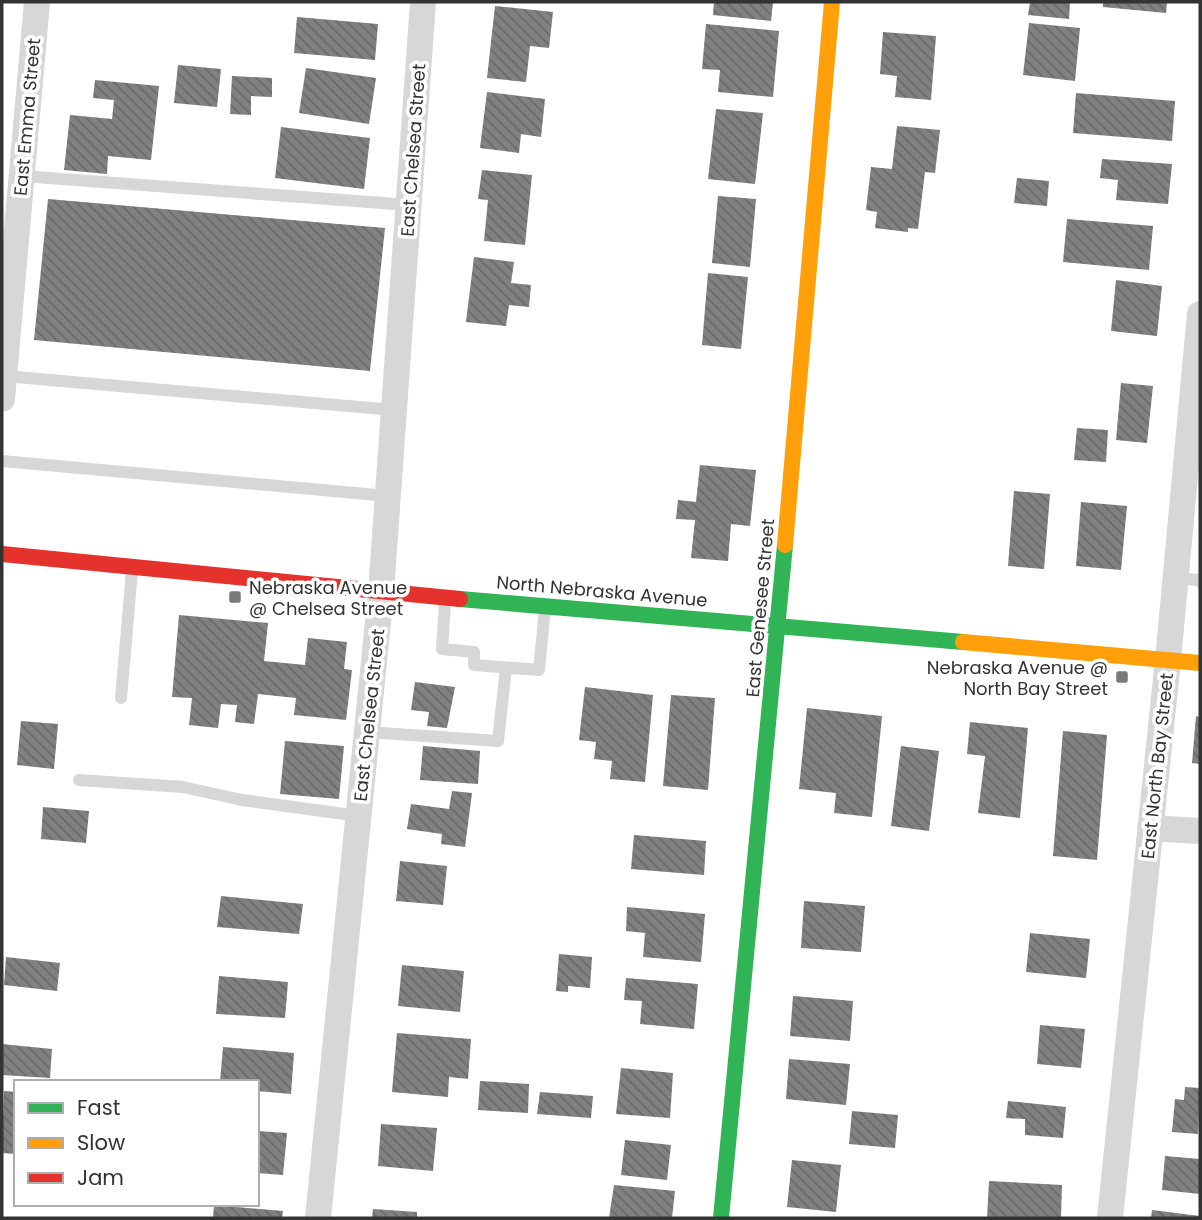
<svg xmlns="http://www.w3.org/2000/svg" width="1202" height="1220" font-family="Poppins,sans-serif">
<style>
.building{fill:url(#building-back-hatch)}
.lines{fill:none;stroke-linecap:round;stroke-linejoin:round}
.lane{stroke:#d7d7d7;stroke-width:12}
.street{stroke:#d7d7d7;stroke-width:26}
.fast{stroke:#30b455;stroke-width:16}
.slow{stroke:#ff9f0a;stroke-width:16}
.jam{stroke:#e5322d;stroke-width:16}
.poi-dot{fill:#7a7a7a;stroke:#fff;stroke-width:2.5}
.labels{text-anchor:middle;dominant-baseline:central;stroke-width:7;stroke-linejoin:round;paint-order:stroke}
.street-label{font-size:18px;fill:#333;stroke:#fff}
.poi-label{font-size:18px;fill:#333;stroke:#fff;text-anchor:start}
</style>
<defs>
<pattern id="building-back-hatch" width="6" height="6" patternUnits="userSpaceOnUse" patternTransform="scale(1.75)"><rect width="6" height="6" fill="#818181"/><path d="M-1 5l2 2M0 0l6 6M5-1l2 2" fill="none" stroke="#6a6a6a"/></pattern>
</defs>
<rect width="100%" height="100%" fill="#fff"/>
<path class="building" d="M 714,2 L 773,2 L 771,21 L 713,15 Z
M 1030,2 L 1070,2 L 1069,19 L 1028,15 Z
M 1103,2 L 1167,2 L 1166,13 L 1103,7 Z
M 495,6 L 553,12 L 549,48 L 530,46 L 526,82 L 487,78 Z
M 297,17 L 378,24 L 375,60 L 294,53 Z
M 1029,23 L 1080,28 L 1075,81 L 1023,75 Z
M 706,24 L 779,31 L 773,97 L 718,92 L 720,70 L 702,69 Z
M 883,32 L 936,36 L 931,100 L 895,97 L 897,76 L 880,74 Z
M 178,65 L 221,69 L 217,107 L 174,103 Z
M 306,68 L 376,78 L 369,124 L 299,113 Z
M 232,76 L 272,78 L 272,97 L 251,96 L 251,115 L 230,114 Z
M 95,80 L 159,86 L 151,160 L 108,156 L 107,174 L 64,170 L 70,115 L 112,119 L 114,100 L 93,98 Z
M 487,92 L 545,99 L 541,137 L 521,134 L 519,153 L 480,148 Z
M 1076,93 L 1175,101 L 1172,141 L 1073,133 Z
M 716,109 L 763,113 L 755,184 L 708,179 Z
M 897,126 L 940,130 L 935,173 L 925,172 L 918,229 L 908,228 L 908,232 L 875,228 L 877,212 L 866,210 L 871,167 L 892,169 Z
M 281,127 L 370,138 L 364,189 L 275,178 Z
M 1102,159 L 1172,164 L 1168,204 L 1116,200 L 1118,180 L 1100,178 Z
M 482,170 L 532,175 L 525,245 L 484,241 L 488,200 L 478,199 Z
M 1017,178 L 1049,181 L 1047,206 L 1014,203 Z
M 718,196 L 756,199 L 750,267 L 712,263 Z
M 48,199 L 385,228 L 370,371 L 34,340 Z
M 1067,219 L 1153,226 L 1149,270 L 1063,262 Z
M 474,257 L 514,262 L 511,283 L 531,285 L 529,307 L 509,305 L 506,326 L 466,322 Z
M 708,273 L 748,277 L 741,349 L 702,345 Z
M 1116,280 L 1162,286 L 1157,336 L 1111,331 Z
M 1121,383 L 1153,386 L 1147,443 L 1116,440 Z
M 1077,428 L 1108,430 L 1106,462 L 1074,460 Z
M 700,465 L 756,470 L 750,526 L 731,524 L 728,561 L 691,558 L 695,520 L 676,519 L 678,500 L 696,502 Z
M 1014,491 L 1050,494 L 1044,569 L 1008,566 Z
M 1081,502 L 1127,506 L 1121,570 L 1076,566 Z
M 179,615 L 268,623 L 264,661 L 305,665 L 308,638 L 347,642 L 344,669 L 352,670 L 346,720 L 294,715 L 296,698 L 258,694 L 254,724 L 235,722 L 237,705 L 221,704 L 218,728 L 189,725 L 192,698 L 172,697 Z
M 415,682 L 455,687 L 447,728 L 427,726 L 429,712 L 411,710 Z
M 585,687 L 653,695 L 645,782 L 610,779 L 612,761 L 594,759 L 596,742 L 579,740 Z
M 671,695 L 715,698 L 708,790 L 663,786 Z
M 807,708 L 882,716 L 872,817 L 834,813 L 836,793 L 799,789 Z
M 1196,716 L 1200,717 L 1200,764 L 1192,763 Z
M 21,721 L 58,724 L 54,769 L 17,765 Z
M 970,722 L 1028,728 L 1020,818 L 978,813 L 985,756 L 967,754 Z
M 1063,731 L 1107,735 L 1097,860 L 1053,856 Z
M 285,741 L 344,746 L 339,799 L 280,794 Z
M 423,746 L 480,751 L 478,784 L 420,780 Z
M 901,746 L 939,751 L 929,831 L 891,826 Z
M 452,791 L 472,793 L 465,847 L 441,844 L 442,834 L 407,829 L 411,804 L 449,809 Z
M 43,807 L 89,811 L 86,843 L 41,839 Z
M 634,835 L 706,841 L 704,875 L 631,869 Z
M 400,861 L 447,866 L 443,905 L 396,901 Z
M 221,896 L 303,904 L 299,934 L 217,927 Z
M 804,901 L 865,906 L 861,952 L 801,948 Z
M 627,907 L 705,914 L 701,962 L 643,957 L 645,933 L 626,931 Z
M 1030,933 L 1090,939 L 1086,978 L 1026,972 Z
M 559,954 L 592,957 L 590,988 L 568,986 L 568,992 L 556,991 Z
M 6,957 L 60,963 L 57,991 L 4,985 Z
M 402,965 L 464,971 L 460,1012 L 398,1006 Z
M 219,976 L 288,982 L 285,1018 L 216,1014 Z
M 626,978 L 698,984 L 694,1029 L 640,1024 L 642,1001 L 624,1000 Z
M 793,996 L 853,1001 L 850,1041 L 790,1036 Z
M 1040,1025 L 1085,1029 L 1081,1068 L 1037,1064 Z
M 397,1033 L 471,1039 L 468,1079 L 449,1077 L 448,1097 L 392,1092 Z
M 2,1044 L 52,1049 L 50,1078 L 2,1075 Z
M 223,1047 L 294,1053 L 291,1094 L 257,1091 L 257,1082 L 220,1082 Z
M 789,1059 L 850,1064 L 846,1105 L 786,1099 Z
M 621,1068 L 673,1073 L 670,1118 L 616,1114 Z
M 480,1081 L 529,1084 L 528,1113 L 478,1110 Z
M 1185,1087 L 1200,1088 L 1198,1134 L 1172,1132 L 1175,1099 L 1184,1100 Z
M 4,1091 L 16,1092 L 16,1154 L 2,1153 Z
M 540,1092 L 593,1096 L 591,1118 L 537,1114 Z
M 1008,1101 L 1066,1107 L 1063,1138 L 1025,1135 L 1025,1119 L 1006,1118 Z
M 852,1111 L 898,1115 L 895,1148 L 849,1144 Z
M 381,1124 L 437,1128 L 433,1171 L 378,1166 Z
M 257,1131 L 287,1133 L 283,1175 L 257,1173 Z
M 625,1140 L 671,1145 L 667,1180 L 621,1175 Z
M 1165,1156 L 1200,1159 L 1200,1194 L 1162,1190 Z
M 792,1160 L 841,1165 L 836,1212 L 787,1207 Z
M 989,1181 L 1062,1185 L 1061,1218 L 987,1218 Z
M 614,1185 L 675,1191 L 672,1218 L 609,1218 Z
M 214,1205 L 283,1211 L 282,1218 L 213,1218 Z
M 373,1209 L 417,1212 L 417,1218 L 372,1218 Z
M 1152,1210 L 1200,1216 L 1200,1218 L 1151,1218 Z"/>
<g class="lines">
<path class="lane" d="M 22,176 L 409,205
M 4,376 L 394,410
M 2,461 L 388,496
M 1175,578 L 1198,580 L 1200,582
M 445,602 L 442,649 L 474,652 L 474,665 L 539,670 L 545,609
M 121,698 L 132,571
M 367,732 L 498,741 L 506,668
M 79,780 L 183,787 L 242,800 L 359,816"/>
<path class="street" d="M 2,399 L 37,2
M 1150,828 L 1200,831
M 318,1218 L 381,592 L 423,2
M 1110,1218 L 1168,660 L 1200,314"/>
<path class="fast" d="M 460,599 L 963,642
M 721,1218 L 785,545"/>
<path class="slow" d="M 785,545 L 832,2
M 963,642 L 1200,663"/>
<path class="jam" d="M 2,554 L 460,599"/>
</g>
<g class="poi-dot">
<rect x="228" y="590" width="14" height="14" rx="3.5"/>
<rect x="1115" y="670" width="14" height="14" rx="3.5"/>
</g>
<g class="labels">
<g class="street-label">
<text transform="translate(27 117) rotate(-85)">East Emma Street</text>
<text transform="translate(413 150) rotate(-86)">East Chelsea Street</text>
<text transform="translate(602 591) rotate(5)">North Nebraska Avenue</text>
<text transform="translate(760 608) rotate(-85)">East Genesee Street</text>
<text transform="translate(369 715) rotate(-84)">East Chelsea Street</text>
<text transform="translate(1157 766) rotate(-84)">East North Bay Street</text>
</g>
<g class="poi-label">
<text x="249" y="587">Nebraska Avenue<tspan x="249" dy="21">@ Chelsea Street</tspan></text>
<text x="1108" y="667" text-anchor="end">Nebraska Avenue @<tspan x="1108" dy="21">North Bay Street</tspan></text>
</g>
</g>
<rect width="1202" height="1220" fill="none" stroke="#333333" stroke-width="7"/>
<rect x="14" y="1080" width="245" height="126" fill="#ffffff" stroke="#adadad" stroke-width="2"/>
<rect x="28" y="1103" width="35" height="10" fill="#30b455" stroke="#adadad" stroke-width="2"/>
<text x="77" y="1115" font-size="21" fill="#333333">Fast</text>
<rect x="28" y="1138" width="35" height="10" fill="#ff9f0a" stroke="#adadad" stroke-width="2"/>
<text x="77" y="1150" font-size="21" fill="#333333">Slow</text>
<rect x="28" y="1173" width="35" height="10" fill="#e5322d" stroke="#adadad" stroke-width="2"/>
<text x="77" y="1185" font-size="21" fill="#333333">Jam</text>
</svg>
